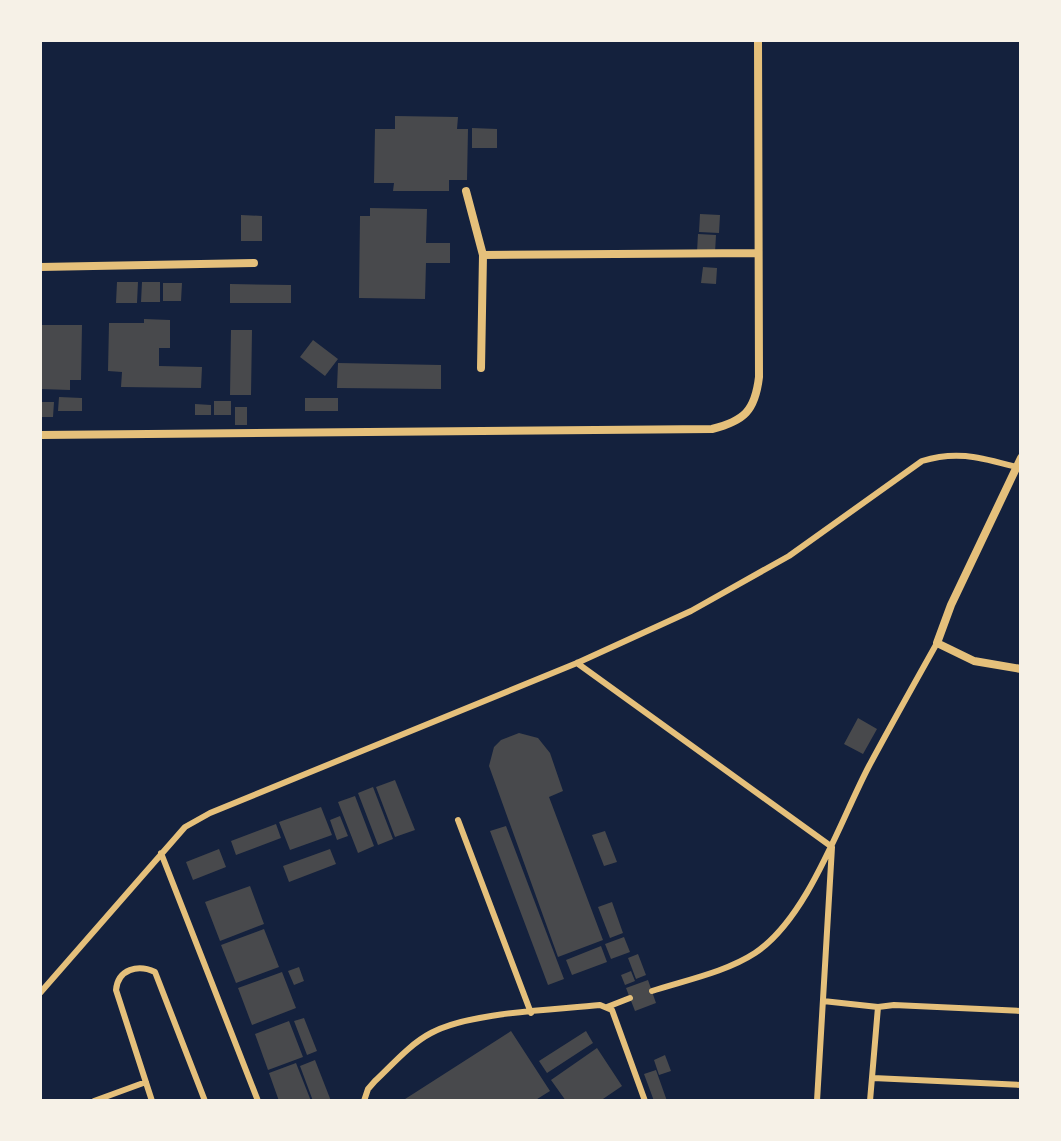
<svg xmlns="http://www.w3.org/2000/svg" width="1061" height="1141" font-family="Inter,sans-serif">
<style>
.building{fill:#48494c}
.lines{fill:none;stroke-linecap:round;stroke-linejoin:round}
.service{stroke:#e5c07b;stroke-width:6}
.minor{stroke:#e5c07b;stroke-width:8}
</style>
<rect width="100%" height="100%" fill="#14213d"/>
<path class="building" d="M 395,116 L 458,117 L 457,129 L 468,129 L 467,180 L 449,180 L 449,191 L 393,191 L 394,183 L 374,183 L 375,129 L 395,129 Z
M 472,128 L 497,129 L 497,148 L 472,148 Z
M 370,208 L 427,209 L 426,243 L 450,243 L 450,263 L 426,263 L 425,299 L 359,298 L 360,216 L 370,216 Z
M 700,214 L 720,215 L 719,233 L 699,232 Z
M 241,215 L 262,216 L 262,241 L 241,241 Z
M 698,234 L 716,235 L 715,253 L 697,252 Z
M 703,267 L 717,268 L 716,284 L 701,283 Z
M 117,282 L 138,282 L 137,303 L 116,303 Z
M 142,282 L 160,282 L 160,302 L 141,302 Z
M 163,283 L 182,283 L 181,301 L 163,301 Z
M 230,284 L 291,285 L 291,303 L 230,303 Z
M 144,319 L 170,320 L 170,348 L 159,348 L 159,366 L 202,367 L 201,388 L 121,387 L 122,372 L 108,371 L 109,323 L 144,323 Z
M 40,325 L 82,325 L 81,380 L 70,380 L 70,390 L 40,389 Z
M 231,330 L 252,330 L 251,395 L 230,395 Z
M 313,340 L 338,359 L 325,376 L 300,357 Z
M 338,363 L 441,365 L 441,389 L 337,388 Z
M 59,397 L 82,398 L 82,411 L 58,411 Z
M 305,398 L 338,398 L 338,411 L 305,411 Z
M 214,401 L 231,401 L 231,415 L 214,415 Z
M 40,402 L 54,402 L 53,417 L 40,417 Z
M 195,404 L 211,405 L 211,415 L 195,415 Z
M 235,407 L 247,407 L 247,425 L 235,425 Z
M 858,718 L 877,729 L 863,754 L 844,744 Z
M 519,733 L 538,738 L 550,753 L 563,791 L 549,797 L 603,940 L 558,957 L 489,766 L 494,747 L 501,740 Z
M 395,780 L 415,830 L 395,837 L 376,787 Z
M 373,787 L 393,839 L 378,845 L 358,793 Z
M 355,796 L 374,846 L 358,853 L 338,802 Z
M 321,807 L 332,835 L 290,850 L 279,822 Z
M 340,816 L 348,836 L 337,840 L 330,820 Z
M 276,824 L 281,838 L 236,855 L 231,841 Z
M 506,826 L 564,979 L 548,985 L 490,831 Z
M 605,831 L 617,862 L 604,866 L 592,835 Z
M 219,849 L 226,867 L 193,880 L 186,862 Z
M 330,849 L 336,864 L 289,882 L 283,866 Z
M 250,886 L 264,924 L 220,941 L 205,902 Z
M 612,902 L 623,933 L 610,938 L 598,907 Z
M 264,929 L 279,967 L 236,983 L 221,945 Z
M 624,937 L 630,952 L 611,959 L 605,944 Z
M 601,946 L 607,962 L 572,975 L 566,960 Z
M 638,954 L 646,975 L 636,979 L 628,958 Z
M 299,967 L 304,981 L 294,985 L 288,971 Z
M 631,971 L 635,981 L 625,985 L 621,975 Z
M 282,972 L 296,1008 L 252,1025 L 238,988 Z
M 648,980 L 656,1003 L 635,1011 L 626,988 Z
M 304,1018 L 317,1051 L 307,1055 L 294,1021 Z
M 289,1021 L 303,1057 L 268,1070 L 255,1034 Z
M 511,1031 L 550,1091 L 534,1101 L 402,1101 Z
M 586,1031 L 593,1043 L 547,1073 L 539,1061 Z
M 597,1048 L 622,1086 L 600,1101 L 566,1101 L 551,1080 Z
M 665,1055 L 671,1071 L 659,1075 L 654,1060 Z
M 315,1060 L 331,1101 L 313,1101 L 300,1066 Z
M 296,1063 L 311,1101 L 279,1101 L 269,1073 Z
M 656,1070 L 667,1101 L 654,1101 L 644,1074 Z"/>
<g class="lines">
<path class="service" d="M 577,663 L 832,847 L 817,1101
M 458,820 L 531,1013
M 161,853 L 258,1101
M 652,991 C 686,980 726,972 755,953 C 808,918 840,821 869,766 C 891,725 914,684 937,643
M 40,993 L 185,827 L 210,813 L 577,663 L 691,611 L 789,556 L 922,461 C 958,450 981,458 1016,467
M 823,1001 L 878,1007 L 894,1005 L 1021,1011
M 607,1007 L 630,998
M 873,1078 L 1021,1085
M 94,1101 L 146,1082
M 152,1101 L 116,990 C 118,969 138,964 155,972 L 205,1101
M 364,1101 L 368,1089 L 375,1081 C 392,1065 410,1044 431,1033 C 469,1012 554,1010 600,1005 L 612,1010 L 645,1101
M 870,1101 L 878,1007"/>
<path class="minor" d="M 466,191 L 483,255 L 758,253
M 40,267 L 254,263
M 481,368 L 483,255
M 40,435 L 712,429 C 744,421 755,411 759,377 L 758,40
M 1021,458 L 951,605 L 937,643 L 974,661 L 1021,669"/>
</g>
<rect width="1061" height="1141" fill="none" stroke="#f6f1e7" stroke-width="84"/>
</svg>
